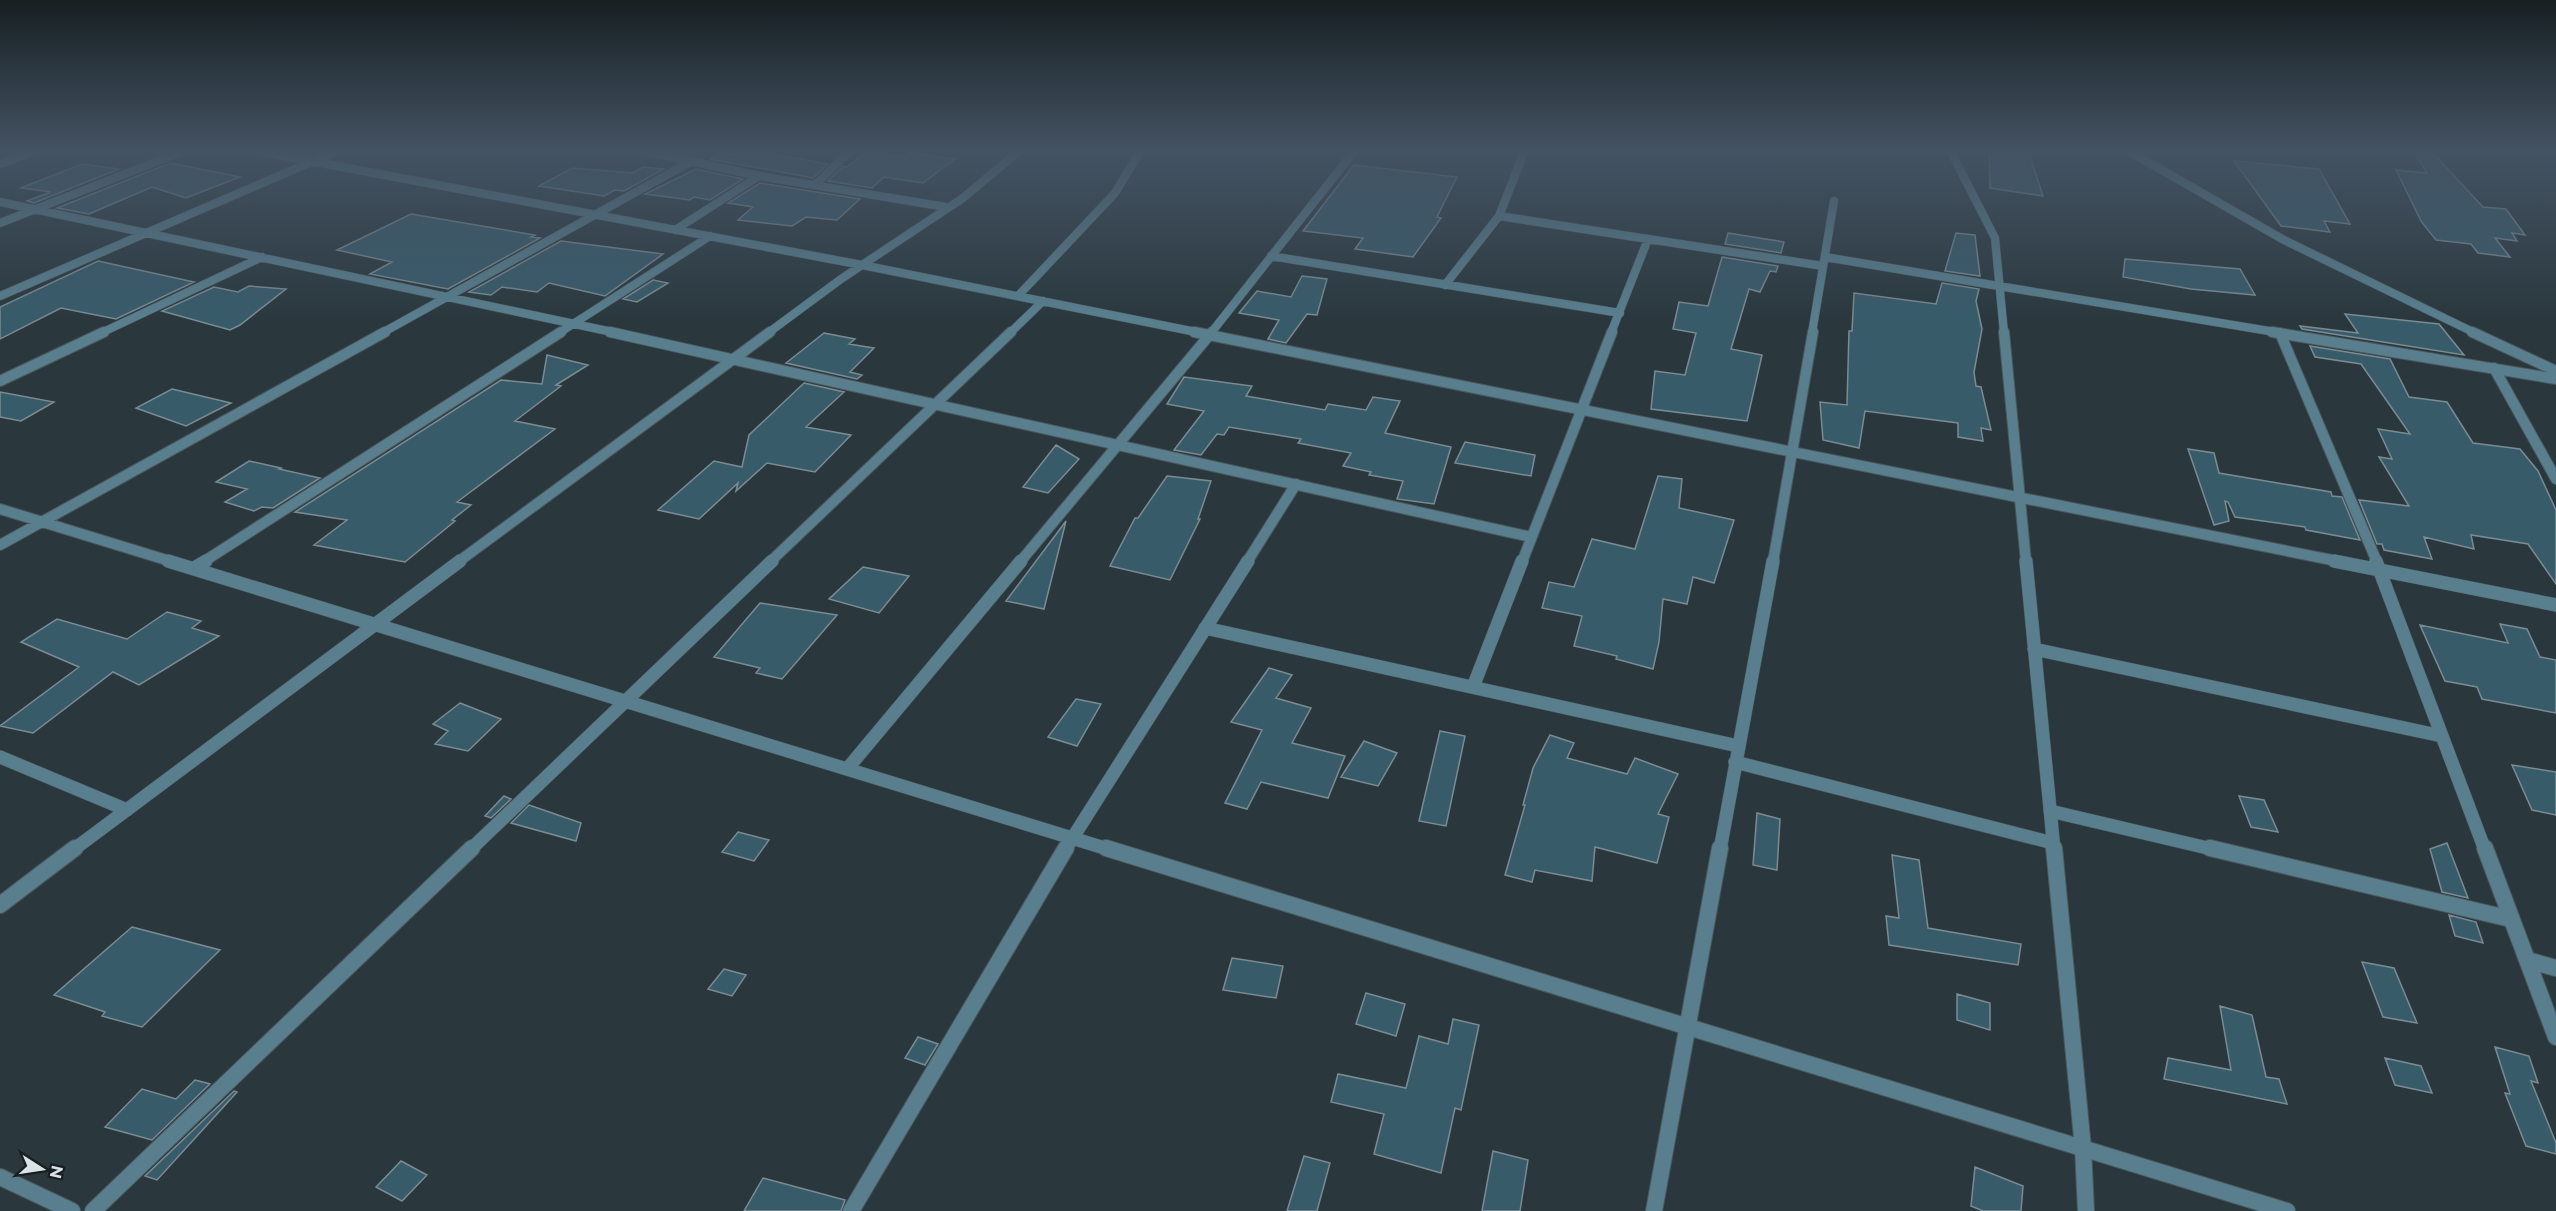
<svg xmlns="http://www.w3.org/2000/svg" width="2556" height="1211" font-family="Montserrat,sans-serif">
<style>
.building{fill:#385b6a;stroke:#7b8b92;stroke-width:1.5}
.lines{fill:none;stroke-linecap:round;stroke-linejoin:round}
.minor-far3-casing{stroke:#4a575c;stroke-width:9}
.minor-far2-casing{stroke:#4a575c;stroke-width:12}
.minor-far1-casing{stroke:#4a575c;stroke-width:14}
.minor-casing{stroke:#4a575c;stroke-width:18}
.minor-far3{stroke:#597f8e;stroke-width:8}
.minor-far2{stroke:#597f8e;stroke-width:10}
.minor-far1{stroke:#597f8e;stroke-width:13}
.minor{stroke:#597f8e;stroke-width:16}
</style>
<rect width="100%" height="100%" fill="#2a383e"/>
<path class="building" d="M 749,150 L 828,164 L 813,178 L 710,159 L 718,153 L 739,155 Z
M 1989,150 L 2028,150 L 2043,196 L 1990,188 Z
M 2413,150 L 2430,150 L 2483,207 L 2506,209 L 2525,235 L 2512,233 L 2517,241 L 2495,238 L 2510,257 L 2478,253 L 2471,244 L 2436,240 L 2421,221 L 2396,170 L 2427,173 Z
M 866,152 L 905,157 L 911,153 L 955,159 L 923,183 L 884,177 L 872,188 L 828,181 L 843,166 L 847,167 Z
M 2234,161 L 2319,169 L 2350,224 L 2324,221 L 2330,232 L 2281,226 Z
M 170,163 L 240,177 L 186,198 L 152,187 L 89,214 L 57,208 Z
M 82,164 L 119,169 L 34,203 L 27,201 L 51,192 L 21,188 Z
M 1354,165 L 1457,177 L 1437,217 L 1441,218 L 1413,257 L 1355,249 L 1363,238 L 1303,231 Z
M 643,167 L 664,169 L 624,191 L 615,190 L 604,196 L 539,186 L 572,168 L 633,173 Z
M 696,169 L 743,179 L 710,200 L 694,197 L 690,200 L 645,194 Z
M 760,183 L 860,199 L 837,220 L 806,217 L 792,226 L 738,220 L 753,207 L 728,203 Z
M 411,214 L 535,235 L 531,237 L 540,238 L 448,289 L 370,274 L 392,262 L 337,250 Z
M 1728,233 L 1784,242 L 1781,253 L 1725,244 Z
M 1956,233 L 1975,235 L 1980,276 L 1945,271 Z
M 561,241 L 663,254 L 605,296 L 549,283 L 537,292 L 502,287 L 491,295 L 469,292 Z
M 1722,257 L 1778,266 L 1776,272 L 1770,271 L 1760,292 L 1749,289 L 1731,349 L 1762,355 L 1747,421 L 1651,409 L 1655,371 L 1685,375 L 1696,333 L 1673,329 L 1679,302 L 1708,306 Z
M 2125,259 L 2240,269 L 2255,295 L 2191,289 L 2123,277 Z
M 98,261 L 194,282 L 116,319 L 61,308 L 0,339 L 0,307 Z
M 1302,276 L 1327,279 L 1317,315 L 1307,314 L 1286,343 L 1268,339 L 1279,320 L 1239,313 L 1257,291 L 1291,297 Z
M 653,280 L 668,283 L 637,302 L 623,299 Z
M 1942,283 L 1979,289 L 1976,301 L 1982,329 L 1974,372 L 1976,386 L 1981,387 L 1991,430 L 1981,428 L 1983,441 L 1958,437 L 1958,423 L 1865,411 L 1859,448 L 1823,440 L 1820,402 L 1847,405 L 1849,331 L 1852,331 L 1854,293 L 1936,304 Z
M 249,286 L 286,289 L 240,325 L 230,330 L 162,311 L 214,287 L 238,292 Z
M 2345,314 L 2439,324 L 2464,355 L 2302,329 L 2300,326 L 2358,333 Z
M 824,333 L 855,339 L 849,344 L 874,348 L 850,372 L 862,375 L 857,379 L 786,363 Z
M 2310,346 L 2390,359 L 2409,397 L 2447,402 L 2473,443 L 2520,449 L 2538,471 L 2556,510 L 2556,584 L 2528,544 L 2471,535 L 2474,549 L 2424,537 L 2432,559 L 2384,550 L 2382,544 L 2377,544 L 2359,500 L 2409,506 L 2379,457 L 2392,459 L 2378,429 L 2410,434 L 2361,364 L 2315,357 Z
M 547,355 L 588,365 L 556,385 L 561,386 L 515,421 L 555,429 L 457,502 L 471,505 L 452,520 L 455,521 L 405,562 L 314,545 L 347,520 L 295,512 L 501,380 L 542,384 Z
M 1184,377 L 1252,386 L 1246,396 L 1325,410 L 1328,404 L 1366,410 L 1373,397 L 1400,401 L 1385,433 L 1451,447 L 1434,504 L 1397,499 L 1403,481 L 1369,475 L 1371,472 L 1343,466 L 1351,453 L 1298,443 L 1301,439 L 1229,427 L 1224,435 L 1217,434 L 1201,455 L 1174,450 L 1204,411 L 1167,404 Z
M 804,383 L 844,392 L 806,427 L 851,435 L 815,472 L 767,463 L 736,491 L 738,483 L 699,519 L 658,510 L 714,461 L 742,467 L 749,435 Z
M 172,389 L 231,403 L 186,426 L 136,408 Z
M 0,392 L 54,402 L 21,421 L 0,417 Z
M 1465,442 L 1535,455 L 1531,476 L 1455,463 Z
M 1056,445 L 1079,459 L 1048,493 L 1023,487 Z
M 2188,449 L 2214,453 L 2219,473 L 2331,492 L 2332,496 L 2342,497 L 2360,540 L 2306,530 L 2305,527 L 2235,517 L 2228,502 L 2225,501 L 2229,521 L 2214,525 Z
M 249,461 L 281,468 L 279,469 L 320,478 L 273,508 L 262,507 L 254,511 L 225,502 L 247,489 L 216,482 Z
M 1167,476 L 1211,481 L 1198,519 L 1200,519 L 1170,580 L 1110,566 L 1135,518 L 1138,518 Z
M 1658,476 L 1682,479 L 1679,508 L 1734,520 L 1714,583 L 1693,577 L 1687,604 L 1663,599 L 1659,642 L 1653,669 L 1616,659 L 1617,656 L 1574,646 L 1582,616 L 1542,608 L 1549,582 L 1574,587 L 1592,539 L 1635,549 Z
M 1066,521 L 1044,609 L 1006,601 Z
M 863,567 L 909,576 L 879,613 L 829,599 Z
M 760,603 L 837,615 L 782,679 L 756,673 L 760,668 L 714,657 Z
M 167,612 L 201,621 L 192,628 L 219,636 L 139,685 L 113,672 L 33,733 L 0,726 L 79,667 L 21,642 L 57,619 L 127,639 Z
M 2500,624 L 2527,629 L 2540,657 L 2556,660 L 2556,713 L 2482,699 L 2477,687 L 2445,681 L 2420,625 L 2508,643 Z
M 1269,668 L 1292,675 L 1276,698 L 1311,708 L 1292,743 L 1345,756 L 1328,798 L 1261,782 L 1247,809 L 1225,803 L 1262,730 L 1231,722 Z
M 1076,699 L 1101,704 L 1077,746 L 1048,737 Z
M 460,703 L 501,719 L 468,751 L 435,744 L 448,731 L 433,724 Z
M 1440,731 L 1465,736 L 1446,826 L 1419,821 Z
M 1550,735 L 1574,743 L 1567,758 L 1627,774 L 1635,758 L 1678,774 L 1658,814 L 1669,817 L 1657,863 L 1595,847 L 1592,881 L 1535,870 L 1532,882 L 1505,875 L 1525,805 L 1523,805 L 1533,768 Z
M 1364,741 L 1397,753 L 1378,786 L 1341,777 Z
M 2512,765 L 2556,772 L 2556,815 L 2532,810 Z
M 504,796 L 511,799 L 491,818 L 485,816 Z
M 2239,796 L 2264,800 L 2278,832 L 2251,827 Z
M 529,805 L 581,823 L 576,841 L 511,823 Z
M 1757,813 L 1780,819 L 1777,870 L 1753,865 Z
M 738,832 L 769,840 L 754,861 L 722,852 Z
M 2447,843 L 2468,898 L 2442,892 L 2430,849 Z
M 1892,855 L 1919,860 L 1928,928 L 2021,944 L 2018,965 L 1889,945 L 1886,916 L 1899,918 Z
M 2449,915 L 2476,922 L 2483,943 L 2455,936 Z
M 132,927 L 220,950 L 142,1027 L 102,1016 L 105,1012 L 54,995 Z
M 1232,958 L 1283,966 L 1276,998 L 1223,990 Z
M 2362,962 L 2394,968 L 2417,1023 L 2383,1017 Z
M 724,969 L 746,975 L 732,996 L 708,989 Z
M 1366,993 L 1405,1004 L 1396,1036 L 1356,1024 Z
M 1957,994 L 1990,1003 L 1990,1030 L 1957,1020 Z
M 2220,1006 L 2252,1015 L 2266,1077 L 2279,1079 L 2287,1104 L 2164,1079 L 2168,1058 L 2231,1070 Z
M 1453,1019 L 1479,1025 L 1461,1110 L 1455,1108 L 1441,1173 L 1374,1154 L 1384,1114 L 1331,1102 L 1338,1074 L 1406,1088 L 1419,1036 L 1448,1044 Z
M 918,1037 L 938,1044 L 925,1065 L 905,1058 Z
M 2495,1047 L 2529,1056 L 2538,1083 L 2531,1081 L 2556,1143 L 2556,1154 L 2526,1146 L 2505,1093 L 2510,1094 Z
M 2385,1058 L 2421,1066 L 2432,1093 L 2395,1085 Z
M 195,1080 L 210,1084 L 152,1140 L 105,1127 L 142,1089 L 176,1099 Z
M 234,1091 L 237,1092 L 157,1180 L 145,1176 Z
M 1493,1151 L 1528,1160 L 1520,1211 L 1482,1211 Z
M 1304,1156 L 1330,1163 L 1317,1211 L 1287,1211 Z
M 401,1161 L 427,1175 L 402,1201 L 376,1187 Z
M 1975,1167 L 2023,1186 L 2021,1211 L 1983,1211 L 1971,1206 Z
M 763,1178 L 845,1200 L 841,1211 L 744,1211 Z"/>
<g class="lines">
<defs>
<path id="minor-far3" d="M 252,150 L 862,265 L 1201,333
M 641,150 L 759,176 L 946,207
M 1950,150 L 1995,238 L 2004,333
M 2127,150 L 2284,240 L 2475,333
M 0,164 L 38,150
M 816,184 L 851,150
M 0,202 L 617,333
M 1499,216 L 1823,266
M 0,223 L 186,150
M 675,230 L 759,176
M 1271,256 L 1620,313
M 1825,257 L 2281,333
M 1445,285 L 1499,216 L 1525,150
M 0,296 L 339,150
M 1018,296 L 1115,193 L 1141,150
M 101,333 L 262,257
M 382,333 L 690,162
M 559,333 L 710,236
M 768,333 L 841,279 L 963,198 L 1020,150
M 1010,333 L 1043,301
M 1211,333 L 1355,150
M 1611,333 L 1648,239
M 1812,333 L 1834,201"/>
<path id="minor-far2" d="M 610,332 L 1531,537
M 1194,332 L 2342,562
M 2004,332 L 2026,562
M 2272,332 L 2556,379
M 2472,332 L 2556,371
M 2280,333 L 2377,562
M 2494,368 L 2556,479
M 0,381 L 104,332
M 0,509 L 173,562
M 0,545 L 385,332
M 203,562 L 561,332
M 458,562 L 770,332
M 770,562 L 1011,332
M 1020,562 L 1212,332
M 1247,562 L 1296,484
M 1522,562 L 1612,332
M 1773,562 L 1813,332"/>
<path id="minor-far1" d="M 168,561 L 1111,850
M 2026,561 L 2054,850
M 2334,561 L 2556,605
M 2376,561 L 2485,850
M 194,568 L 206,561
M 1205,628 L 1738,746
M 2034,649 L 2442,736
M 1473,687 L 1522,561
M 0,757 L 127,810
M 1735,762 L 2053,843
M 848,768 L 1021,561
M 2050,811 L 2216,850
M 73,850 L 460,561
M 470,850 L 772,561
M 1065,850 L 1248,561
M 1720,850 L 1773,561"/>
<path id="minor" d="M 1106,848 L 2287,1211
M 2054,848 L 2083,1148 L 2086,1211
M 2210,848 L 2511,919
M 2485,848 L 2556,1037
M 0,905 L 75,848
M 2527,960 L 2556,968
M 0,1177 L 72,1211
M 93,1211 L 472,848
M 851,1211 L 1066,848
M 1654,1211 L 1720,848"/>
</defs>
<use href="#minor-far3" class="minor-far3-casing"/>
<use href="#minor-far2" class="minor-far2-casing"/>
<use href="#minor-far1" class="minor-far1-casing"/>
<use href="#minor" class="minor-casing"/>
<use href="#minor-far3" class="minor-far3"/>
<use href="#minor-far2" class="minor-far2"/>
<use href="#minor-far1" class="minor-far1"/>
<use href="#minor" class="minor"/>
</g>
<linearGradient id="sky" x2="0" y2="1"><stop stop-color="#171f22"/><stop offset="0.47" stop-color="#445363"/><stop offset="1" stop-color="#445363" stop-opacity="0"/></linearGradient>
<rect width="2556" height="320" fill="url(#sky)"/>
<g transform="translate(42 1169) rotate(102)" stroke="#181e21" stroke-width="4.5" paint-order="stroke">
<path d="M0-4.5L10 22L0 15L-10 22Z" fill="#dae3e7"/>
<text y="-9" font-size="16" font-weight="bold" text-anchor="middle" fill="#dae3e7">N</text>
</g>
</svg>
